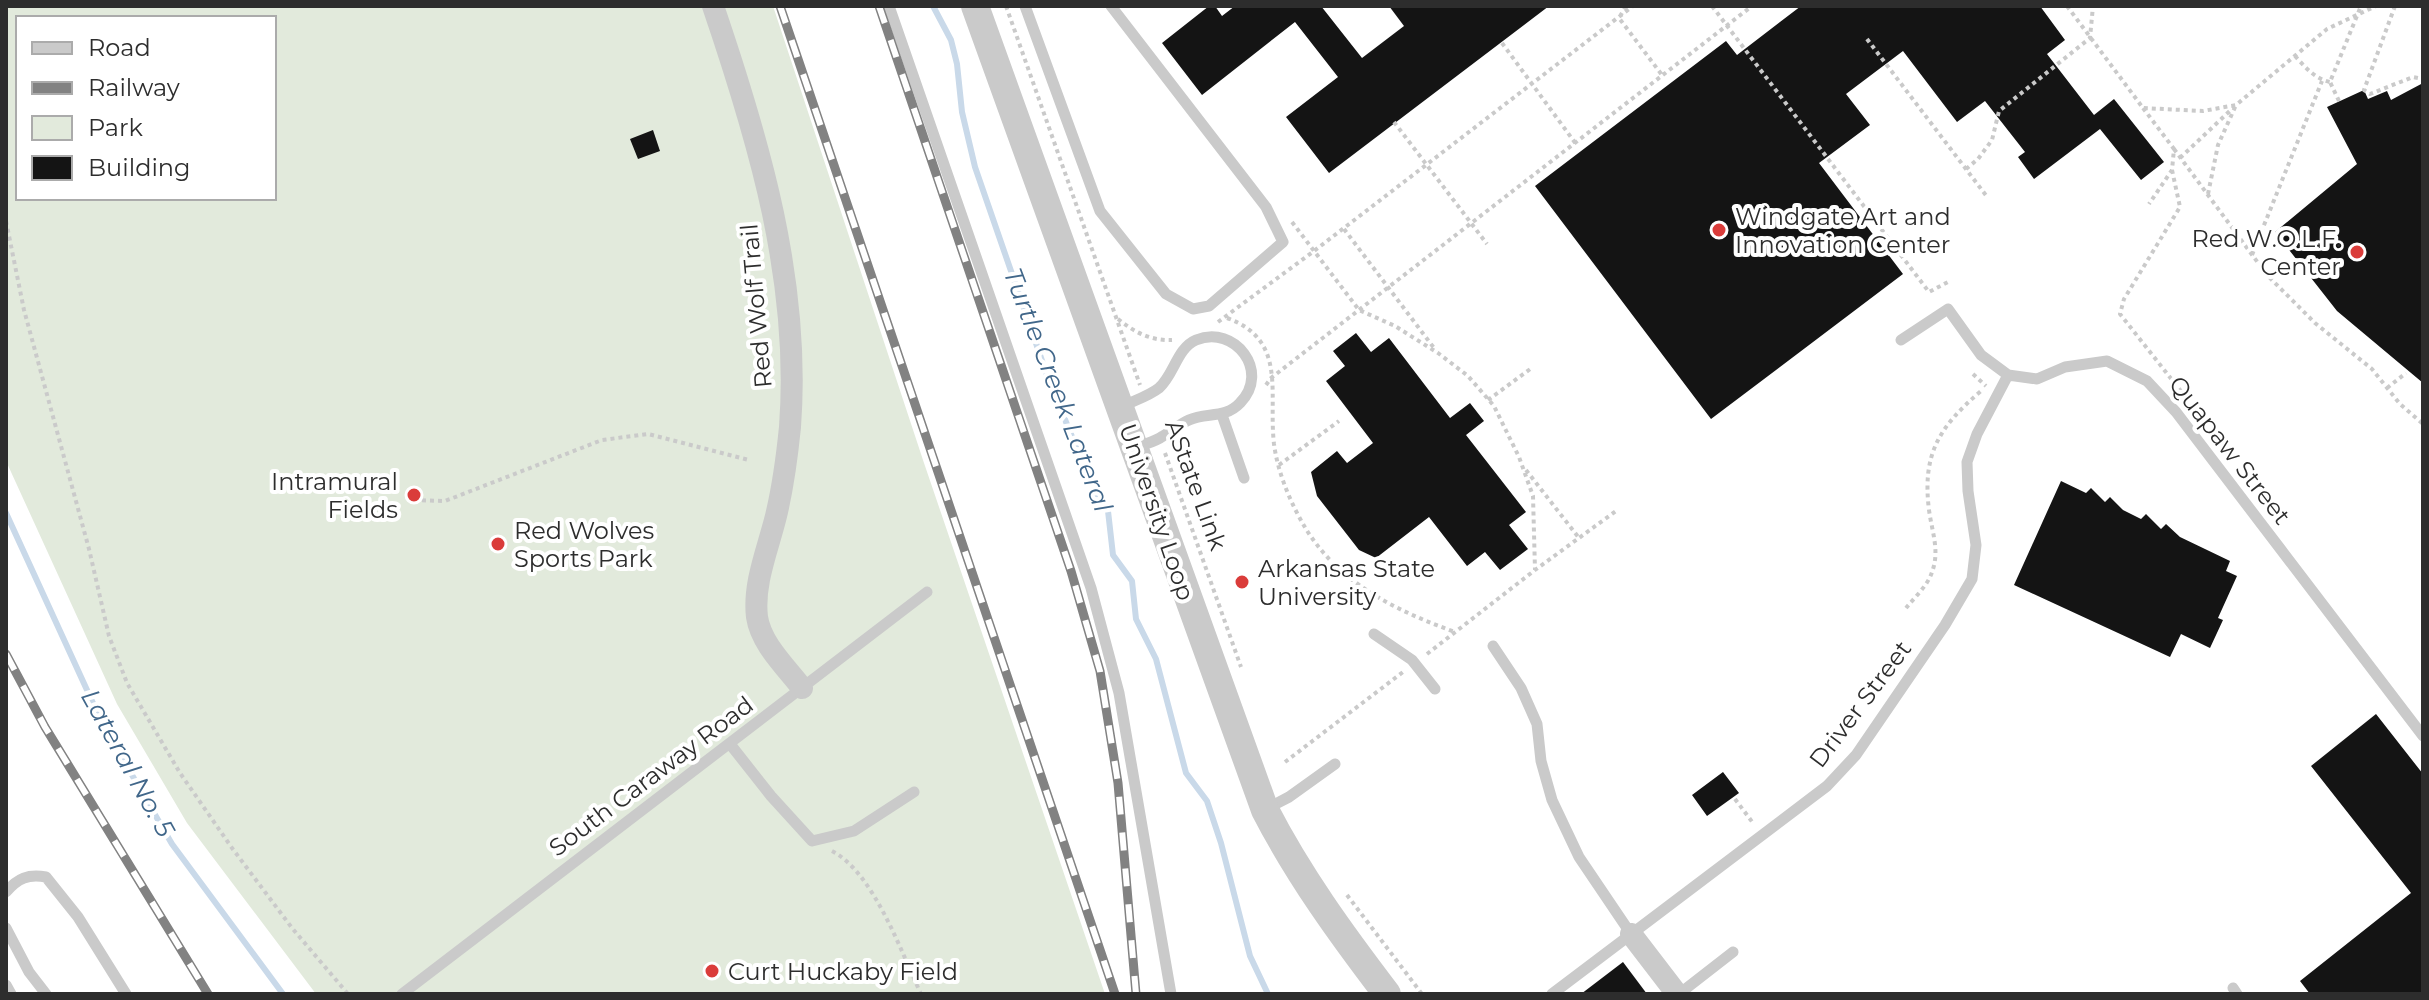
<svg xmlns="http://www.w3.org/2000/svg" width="2429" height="1000" font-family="Montserrat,sans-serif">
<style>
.green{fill:#e2eadc;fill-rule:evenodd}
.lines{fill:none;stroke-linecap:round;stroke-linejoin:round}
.stream{stroke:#c9d9e9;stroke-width:6}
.building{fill:#141414}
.path{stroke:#cacaca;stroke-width:4;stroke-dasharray:4 4;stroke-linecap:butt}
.service{stroke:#cacaca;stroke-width:11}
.minor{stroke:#cacaca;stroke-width:22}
.tertiary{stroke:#cacaca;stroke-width:28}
.rail-casing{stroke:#828282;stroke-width:9}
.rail{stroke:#fff;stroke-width:6;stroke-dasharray:18;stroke-linecap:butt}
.poi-dot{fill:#da3c3a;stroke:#fff;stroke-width:3}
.labels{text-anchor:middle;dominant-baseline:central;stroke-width:8;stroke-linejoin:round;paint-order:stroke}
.poi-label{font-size:24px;fill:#2d2d2d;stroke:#fff;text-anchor:start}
.street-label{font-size:24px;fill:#2d2d2d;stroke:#fff}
.water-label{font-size:26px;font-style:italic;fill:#41678a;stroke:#fff}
</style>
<rect width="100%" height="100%" fill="#fff"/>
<path class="green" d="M 6,6 L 773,6 L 924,463 L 1105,994 L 316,994 L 187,823 L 117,704 L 6,461 ZM 18,18 L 274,18 L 274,198 L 18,198 Z"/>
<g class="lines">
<path class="stream" d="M 933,6 L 951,40 L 957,64 L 962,112 L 975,167 L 1048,378 L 1095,493 L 1108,511 L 1113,555 L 1132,581 L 1136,619 L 1156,659 L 1186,773 L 1207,801 L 1221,843 L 1250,956 L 1268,994
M 6,513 L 103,725 L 172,844 L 283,994"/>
</g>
<path class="building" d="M 1209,6 L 1215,6 L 1222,16 L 1235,6 L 1321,6 L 1362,58 L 1404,26 L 1389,6 L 1549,6 L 1329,173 L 1286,117 L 1338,77 L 1295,22 L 1202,95 L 1162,43 Z
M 1801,6 L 2040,6 L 2065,40 L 2047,54 L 2094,115 L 2114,99 L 2164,162 L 2141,180 L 2100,129 L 2034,179 L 2018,157 L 2025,152 L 1985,101 L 1957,122 L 1903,51 L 1846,94 L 1870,125 L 1819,163 L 1903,274 L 1711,419 L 1535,186 L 1726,41 L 1737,55 Z
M 2423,83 L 2423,383 L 2337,311 L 2275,232 L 2357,164 L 2327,107 L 2364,90 L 2368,99 L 2387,91 L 2391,100 Z
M 653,130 L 660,151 L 638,159 L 630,139 Z
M 1356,333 L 1371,352 L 1389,338 L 1450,418 L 1470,403 L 1484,421 L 1466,435 L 1526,512 L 1509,525 L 1528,549 L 1500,570 L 1485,552 L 1467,566 L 1429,517 L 1376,558 L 1359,550 L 1317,496 L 1311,472 L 1337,451 L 1347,463 L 1373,443 L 1326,381 L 1345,366 L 1333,351 Z
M 2061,481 L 2086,493 L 2091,488 L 2105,502 L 2110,497 L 2123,510 L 2141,519 L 2146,514 L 2161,529 L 2166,524 L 2180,537 L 2230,561 L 2226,571 L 2237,576 L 2218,618 L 2223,620 L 2210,648 L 2181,634 L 2170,657 L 2014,585 Z
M 2376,714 L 2423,774 L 2423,994 L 2310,994 L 2300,981 L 2411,893 L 2311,766 Z
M 1723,772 L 1739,793 L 1707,816 L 1692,795 Z
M 1623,962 L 1647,994 L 1581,994 Z"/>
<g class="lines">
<path class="path" d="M 1006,6 L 1140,385
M 1626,6 L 1619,18 L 1662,75
M 1712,6 L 1929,292 L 1948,282
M 2067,6 L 2143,108 L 2203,111 L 2236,105 L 2327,29 L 2376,6
M 2395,6 L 2364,90 L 2370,94 L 2413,77 L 2423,79
M 1867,39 L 1988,198
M 1502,43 L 1576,144
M 2295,56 C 2305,67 2315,79 2330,82
M 2339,101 L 2330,82 L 2361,6
M 2143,108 L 2174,149 L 2172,170 L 2149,204
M 1394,122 L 1487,244
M 2174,149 L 2267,275 L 2315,323 L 2372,369 L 2400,404 L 2423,424
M 2180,158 L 2234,107
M 1966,169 L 1978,159 L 1992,140 L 1999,111 L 2090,38 L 2093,6
M 2172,170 L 2180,207 L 2124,299 L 2120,314 L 2184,395
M 2208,194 L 2218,145 L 2236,105
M 6,221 L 24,310 L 89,549 L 109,636 L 127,683 L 180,773 L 232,848 L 292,928 L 348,994
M 1292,222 L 1359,310 L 1395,326 L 1438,353 L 1468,376 L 1494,406 L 1519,457 L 1533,496 L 1535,570
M 1344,229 L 1434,348
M 2252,255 L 2322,81
M 1227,318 C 1288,340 1268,393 1274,444 C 1278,474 1291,504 1306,529 C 1340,584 1397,611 1455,632
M 1118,319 C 1134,332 1151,341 1172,340
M 1218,322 L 1314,251 L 1633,6
M 1973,374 L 1986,386
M 1266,385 L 1271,378 L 1752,6
M 2387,388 L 2406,373
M 1488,400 L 1533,367
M 1165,453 L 1241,667
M 1279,465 L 1339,421
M 1526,470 L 1579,538
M 414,500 L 445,501 L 602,440 L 648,434 L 749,460
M 1906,608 C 1915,597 1928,585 1932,572 C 1940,551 1932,532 1929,510 C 1922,454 1939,427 1981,391
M 1427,654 L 1535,570 L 1616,511
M 1285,762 L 1403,672
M 1735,799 L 1753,823
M 832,851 C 874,873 901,952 921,994
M 1347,895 L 1422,994"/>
<path class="service" d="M 889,6 L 1091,588 L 1119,693 L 1171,994
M 1025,6 L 1100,211 L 1166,294 L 1193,309 L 1209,306 L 1283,242 L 1266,207 L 1111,6
M 1901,340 L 1948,309 L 1981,355 L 2008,375 L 2037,379 L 2065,367 L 2107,361 L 2147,381 L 2176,412 L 2423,736
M 1121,407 C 1133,401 1149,396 1159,388 C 1174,375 1177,348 1196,340 C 1235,324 1271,372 1240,403 C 1225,419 1206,412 1189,420 C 1180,424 1172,431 1163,436 C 1155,442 1144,444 1135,448
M 1222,415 L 1244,478
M 1374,634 L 1412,660 L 1435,689
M 1493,646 L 1521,688 L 1537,724 L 1541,761 L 1552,800 L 1579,857 L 1631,934
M 730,744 L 771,796 L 812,841 L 854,831 L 914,792
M 1266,809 L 1289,797 L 1335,764
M 6,892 C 18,878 28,874 46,877 L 78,917 L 126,994
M 6,928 L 29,972 L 46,994
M 6,985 L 11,994
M 2233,988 L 2237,994
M 402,994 L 927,592
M 1552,994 L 1827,786 L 1856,755 L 1945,625 L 1972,579 L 1976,545 L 1968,491 L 1967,462 L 1977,434 L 2008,375
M 1679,994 L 1733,952"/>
<path class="minor" d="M 713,6 C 759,141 801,282 790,427 C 787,457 783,487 776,516 C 768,549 753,583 757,617 C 761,644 786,667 802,688
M 1631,934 L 1677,994"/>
<path class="tertiary" d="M 975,6 L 1265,810 C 1299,876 1342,935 1387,994"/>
<defs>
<path id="rail" d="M 780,6 L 1115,994
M 879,6 L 1071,571 L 1100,671 L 1118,783 L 1136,994
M 6,654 L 45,727 L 208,994"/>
</defs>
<use href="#rail" class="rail-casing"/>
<use href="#rail" class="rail"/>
</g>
<g class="poi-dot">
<circle cx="1719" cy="230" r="8"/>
<circle cx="2357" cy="252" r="8"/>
<circle cx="414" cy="495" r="8"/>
<circle cx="498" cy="544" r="8"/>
<circle cx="1242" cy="582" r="8"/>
<circle cx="712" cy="971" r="8"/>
</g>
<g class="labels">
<g class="poi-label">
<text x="1735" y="216">Windgate Art and<tspan x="1735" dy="28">Innovation Center</tspan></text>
<text x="2341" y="238" text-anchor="end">Red W.O.L.F.<tspan x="2341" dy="28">Center</tspan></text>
<text x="398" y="481" text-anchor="end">Intramural<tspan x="398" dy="28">Fields</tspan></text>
<text x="514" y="530">Red Wolves<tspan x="514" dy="28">Sports Park</tspan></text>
<text x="1258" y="568">Arkansas State<tspan x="1258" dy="28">University</tspan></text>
<text x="728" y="971">Curt Huckaby Field</text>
</g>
<g class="street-label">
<text transform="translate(756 306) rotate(-95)">Red Wolf Trail</text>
<text transform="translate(2230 450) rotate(52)">Quapaw Street</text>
<text transform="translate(1196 485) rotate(70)">AState Link</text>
<text transform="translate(1157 512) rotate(71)">University Loop</text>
<text transform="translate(1860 704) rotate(-53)">Driver Street</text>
<text transform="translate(651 776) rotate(-37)">South Caraway Road</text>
</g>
<g class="water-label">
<text transform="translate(1058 390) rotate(69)">Turtle Creek Lateral</text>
<text transform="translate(128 763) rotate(61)">Lateral No. 5</text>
</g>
</g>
<rect width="2429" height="1000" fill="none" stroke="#2d2d2d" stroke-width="16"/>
<rect x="16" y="16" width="260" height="184" fill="#ffffff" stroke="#ababab" stroke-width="2"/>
<rect x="32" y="42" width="40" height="12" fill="#cacaca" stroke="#ababab" stroke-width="2"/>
<text x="88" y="56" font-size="24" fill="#2d2d2d">Road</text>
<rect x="32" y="82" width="40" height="12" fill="#828282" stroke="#ababab" stroke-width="2"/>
<text x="88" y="96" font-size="24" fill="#2d2d2d">Railway</text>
<rect x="32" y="116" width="40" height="24" fill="#e2eadc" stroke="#ababab" stroke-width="2"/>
<text x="88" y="136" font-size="24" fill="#2d2d2d">Park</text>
<rect x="32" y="156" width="40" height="24" fill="#141414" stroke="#ababab" stroke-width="2"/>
<text x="88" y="176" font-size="24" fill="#2d2d2d">Building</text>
</svg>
